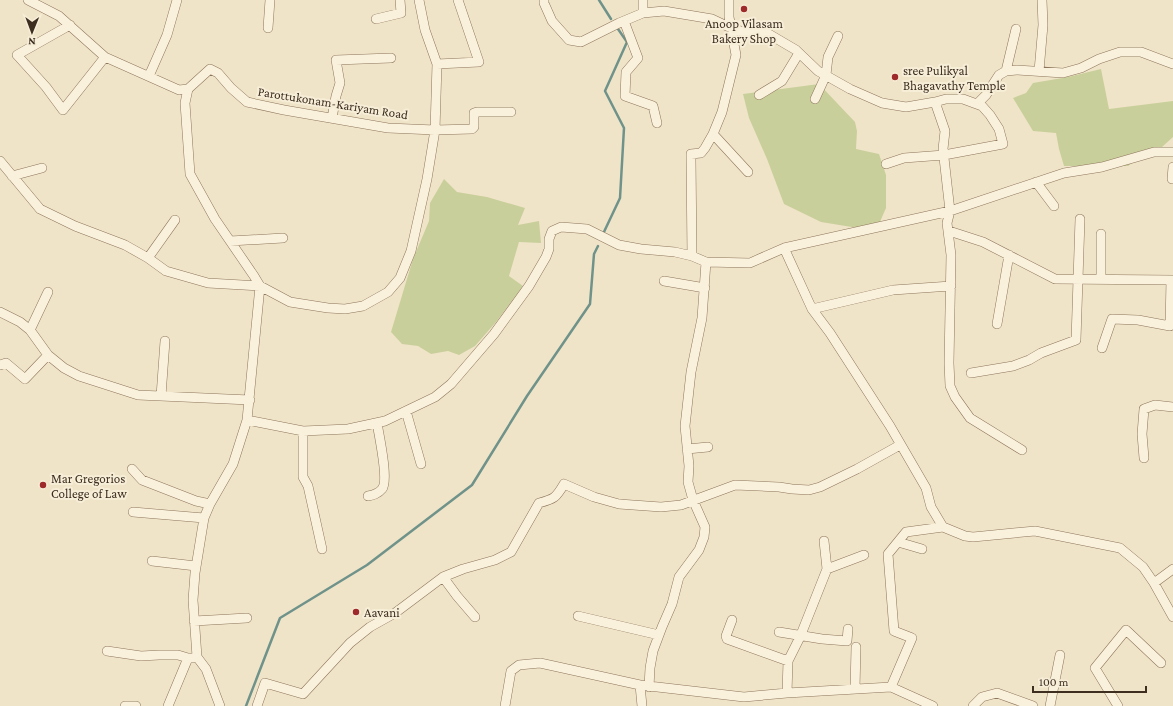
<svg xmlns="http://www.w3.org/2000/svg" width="1173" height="706" font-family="'Crimson Pro',serif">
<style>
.green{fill:#c9cf9b}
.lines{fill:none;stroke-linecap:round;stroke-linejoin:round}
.stream{stroke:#6f938a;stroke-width:2.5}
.minor-casing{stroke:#8d765c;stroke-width:10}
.minor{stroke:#faf1dc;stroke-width:9}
.poi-dot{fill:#9e2a2b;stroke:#f7eed8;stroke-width:1.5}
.labels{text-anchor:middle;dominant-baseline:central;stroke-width:4;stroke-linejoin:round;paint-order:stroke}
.poi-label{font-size:13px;fill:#3d2e20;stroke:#f7eed8;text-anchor:start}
.street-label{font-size:13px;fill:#3d2e20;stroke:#f7eed8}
</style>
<rect width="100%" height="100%" fill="#f0e4c8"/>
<path class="green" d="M 1101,69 L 1109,109 L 1173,101 L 1173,137 L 1162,147 L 1149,151 L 1128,166 L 1064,166 L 1059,149 L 1056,133 L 1033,131 L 1013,98 L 1026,93 L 1033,83 L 1068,77 Z
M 819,84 L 855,122 L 857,131 L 856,149 L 879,154 L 886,175 L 886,208 L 876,231 L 821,222 L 784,204 L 767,159 L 749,118 L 743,94 Z
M 444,179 L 457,192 L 487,197 L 525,208 L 518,225 L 539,221 L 541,243 L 519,242 L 509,276 L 523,286 L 496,322 L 475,346 L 459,355 L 448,351 L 431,354 L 418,346 L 402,344 L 391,332 L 413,259 L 429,221 L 430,203 Z"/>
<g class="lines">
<path class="stream" d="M 599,0 L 611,19
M 603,234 L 620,198 L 624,128 L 605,91 L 627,42 L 618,29
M 246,706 L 280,618 L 367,565 L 472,485 L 527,396 L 590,304 L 594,254 L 598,246"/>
<defs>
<path id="minor" d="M 28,0 L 59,16 L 105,57 L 179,90 L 188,89 L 210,69 L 218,73 L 231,88 L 247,102 L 284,110 L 388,128 L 435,130 L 437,64 L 425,30 L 419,0
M 544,0 L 544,3 L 552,21 L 569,40 L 581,42 L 619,23 L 643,13 L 664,11 L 712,19 L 731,28 L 744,32 L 767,33 L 796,50 L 818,71 L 850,89 L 882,103 L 906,107 L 935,102 L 946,99 L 963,99 L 982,106 L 990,115 L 999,129 L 1003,144 L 944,155 L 904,158 L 886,164
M 643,13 L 643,0
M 376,19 L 401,13 L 400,0
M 624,21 L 638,58 L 626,72 L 625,96 L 653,106 L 657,123
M 70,25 L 17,55 L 46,87 L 63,110 L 105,57
M 268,28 L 270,0
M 437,64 L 479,62 L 458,0
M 1006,71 L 1016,29
M 1039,71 L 1043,25 L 1042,0
M 149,76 L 167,35 L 177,0
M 188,89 L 185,103 L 190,174 L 215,219 L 254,276 L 260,286 L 247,420 L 233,464 L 210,504 L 204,518 L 195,573 L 193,600 L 197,657 L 206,669 L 220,706
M 759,95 L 782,81 L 799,53
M 815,99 L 826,75 L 828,57 L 838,36
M 935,102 L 945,131 L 943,149 L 950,211 L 947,223 L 951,255 L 949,363 L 950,386 L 955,397 L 970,418 L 1022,450
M 977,104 L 986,95 L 999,75 L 1006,71 L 1017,70 L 1063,73 L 1081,68 L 1099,59 L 1120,52 L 1141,52 L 1173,64
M 332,118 L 336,96 L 340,83 L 336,60 L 391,58
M 713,134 L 748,172
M 0,161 L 40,209 L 75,226 L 125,245 L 148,258 L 166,271 L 208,283 L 260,286 L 290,302 L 328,308 L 345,309 L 363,306 L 388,292 L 400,278 L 411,251 L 427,179 L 435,130 L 472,129 L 474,127 L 474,113 L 477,112 L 511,112
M 12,176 L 42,168
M 1172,179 L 1173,167
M 1036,182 L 1054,206
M 949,231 L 983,242 L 1055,279 L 1173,280
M 230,241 L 283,238
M 784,248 L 812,309 L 830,333 L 890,426 L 926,488 L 931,507 L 943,527 L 965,536 L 973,537 L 1035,531 L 1120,548 L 1143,567 L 1154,583 L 1173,569
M 692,256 L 691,159 L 691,154 L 701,153 L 705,148 L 713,134 L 722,112 L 736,55 L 729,17 L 729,0
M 148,258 L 175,220
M 706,262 L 750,263 L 784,248 L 950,211 L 1064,173 L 1102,167 L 1154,152 L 1173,152
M 1101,279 L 1101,234
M 664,281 L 705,288
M 812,309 L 893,290 L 951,286
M 0,312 L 20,322 L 30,330 L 48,355 L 64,368 L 79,376 L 138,395 L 250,400
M 997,324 L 1009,255
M 30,330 L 48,292
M 1102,348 L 1112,319 L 1138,320 L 1170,326 L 1171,280
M 0,365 L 6,363 L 25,379 L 48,355
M 971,373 L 1013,366 L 1029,360 L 1041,353 L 1076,340 L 1080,219
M 161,396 L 165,341
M 406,411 L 421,464
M 247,420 L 303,431 L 348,429 L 385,421 L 435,397 L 451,384 L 494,334 L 529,286 L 546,257 L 549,249 L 549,239 L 552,231 L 561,227 L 587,229 L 619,245 L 641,249 L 675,252 L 692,256 L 706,262 L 702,318 L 691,372 L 685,426 L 689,466 L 688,482 L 693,500 L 705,527 L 704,537 L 699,550 L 679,577 L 672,604 L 662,627 L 653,651 L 650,668 L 649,687
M 303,431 L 303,477 L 308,486 L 322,549
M 687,449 L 708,447
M 1144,458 L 1142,434 L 1144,409 L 1155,405 L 1173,407
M 132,469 L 142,480 L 196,501 L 210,504
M 368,496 C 373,495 378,494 382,489 C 389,481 379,435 377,423
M 133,512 L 204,518
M 898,542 L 922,549
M 152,561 L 196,566
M 827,569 L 864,555
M 443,577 L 457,596 L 475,617
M 1154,583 L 1173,617
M 578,616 L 659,635
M 732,620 L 726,636 L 727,639 L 788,661
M 194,621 L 247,618
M 779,632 L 822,639 L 847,641 L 848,629
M 107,651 L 141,656 L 159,655 L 178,655 L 188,658
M 640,685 L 642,706
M 891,687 L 912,638 L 894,631 L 888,554 L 906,532 L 943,527
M 855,689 L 856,647
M 787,693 L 788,661 L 800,637 L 827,569 L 824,541
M 125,706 L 136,706
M 168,706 L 188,658 L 193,658
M 257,706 L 265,683 L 303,694 L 350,643 L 370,627 L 395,613 L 443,577 L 463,569 L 495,560 L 511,552 L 539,503 C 554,499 556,498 564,484 L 594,497 L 619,504 L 661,507 L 681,505 L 735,485 L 779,487 L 792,489 L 809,490 L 820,487 L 857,469 L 900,445
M 505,706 L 511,671 L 519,665 L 540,663 L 640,685 L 744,697 L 787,693 L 891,687 L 933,706
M 973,706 L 982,697 L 997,693 L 1033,706
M 1050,706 L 1060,655
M 1118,706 L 1095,668 L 1126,630 L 1161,663"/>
</defs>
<use href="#minor" class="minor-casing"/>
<use href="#minor" class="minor"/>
</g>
<g class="poi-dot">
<circle cx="744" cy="9" r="4"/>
<circle cx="895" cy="77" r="4"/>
<circle cx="43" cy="485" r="4"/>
<circle cx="356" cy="612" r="4"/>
</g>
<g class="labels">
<g class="poi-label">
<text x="744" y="23" text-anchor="middle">Anoop Vilasam<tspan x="744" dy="15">Bakery Shop</tspan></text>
<text x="903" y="70">sree Pulikyal<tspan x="903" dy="15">Bhagavathy Temple</tspan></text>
<text x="51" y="478">Mar Gregorios<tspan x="51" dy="15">College of Law</tspan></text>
<text x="364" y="612">Aavani</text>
</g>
<g class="street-label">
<text transform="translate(333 103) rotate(9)">Parottukonam-Kariyam Road</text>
</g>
</g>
<g transform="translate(32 32) rotate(181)" stroke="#f7eed8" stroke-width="3" paint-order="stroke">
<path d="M0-3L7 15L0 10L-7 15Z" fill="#3d2e20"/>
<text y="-6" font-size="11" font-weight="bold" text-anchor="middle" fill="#3d2e20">N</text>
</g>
<path d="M1033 686v6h113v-6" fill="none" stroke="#3d2e20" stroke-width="2"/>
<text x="1039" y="686" font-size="12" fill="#3d2e20" stroke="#f7eed8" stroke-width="3" paint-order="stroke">100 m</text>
</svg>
